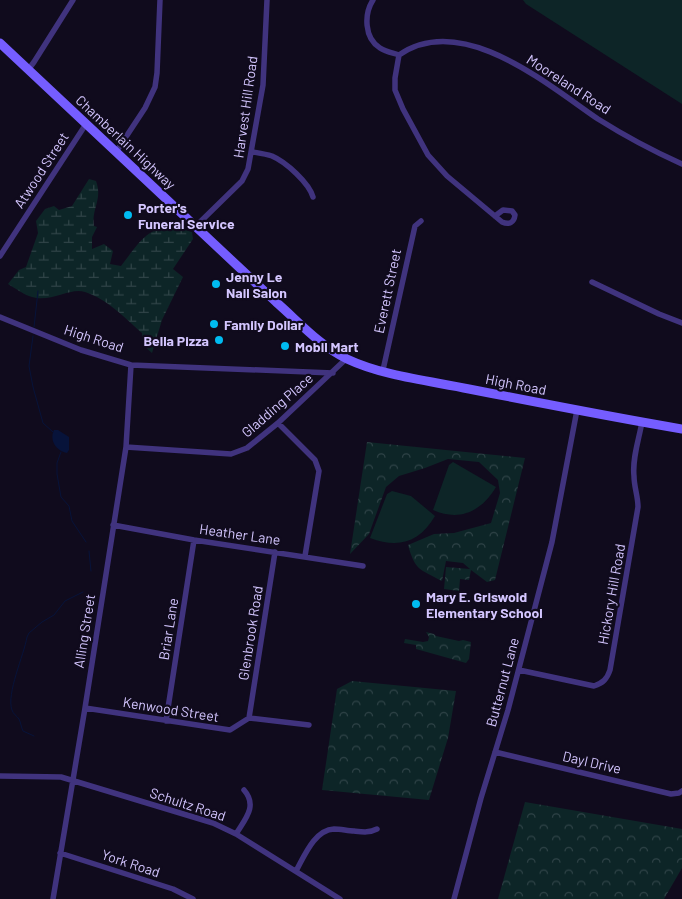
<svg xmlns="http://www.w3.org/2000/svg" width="682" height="899" font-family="Barlow,sans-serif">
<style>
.grass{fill:#0d2527}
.forest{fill:url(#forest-crowns)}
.wetland{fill:url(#wetland-marsh)}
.water{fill:#07133a}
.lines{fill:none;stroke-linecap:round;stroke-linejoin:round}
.stream{stroke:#07133a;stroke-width:1}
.minor{stroke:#40337e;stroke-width:5.5}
.secondary{stroke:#755dff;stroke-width:9}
.poi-dot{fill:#00bbf1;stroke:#100b1d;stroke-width:2}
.labels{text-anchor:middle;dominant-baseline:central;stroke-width:4.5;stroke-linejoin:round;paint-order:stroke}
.street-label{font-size:14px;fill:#d4c6ff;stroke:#100b1d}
.poi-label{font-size:14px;font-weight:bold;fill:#d4c6ff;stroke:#100b1d;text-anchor:start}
</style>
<defs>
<pattern id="forest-crowns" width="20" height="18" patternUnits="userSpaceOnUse" patternTransform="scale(1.25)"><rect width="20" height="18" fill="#0d2527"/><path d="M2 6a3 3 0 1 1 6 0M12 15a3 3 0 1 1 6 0" fill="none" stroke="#2f4347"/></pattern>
<pattern id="wetland-marsh" width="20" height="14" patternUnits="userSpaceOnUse" patternTransform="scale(1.25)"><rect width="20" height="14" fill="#0d2527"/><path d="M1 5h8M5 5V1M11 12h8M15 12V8" fill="none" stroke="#2f4347"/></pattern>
</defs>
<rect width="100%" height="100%" fill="#100b1d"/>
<path class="grass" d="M 523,0 L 682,0 L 682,104 L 526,4 Z
M 453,462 L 496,487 C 482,511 460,522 433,510 L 449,465 Z
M 392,491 L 411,496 L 435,516 C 420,542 399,549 370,538 L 387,494 Z"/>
<path class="forest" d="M 367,442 L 525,458 L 495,580 L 487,582 L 471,570 L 469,580 L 460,579 L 459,591 L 444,589 L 446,567 L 470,569 L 463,563 L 446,561 L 442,581 C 419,569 415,570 408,545 L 434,534 L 454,533 L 491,523 L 500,493 L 498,480 L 479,462 L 448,459 L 425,468 L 399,476 L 386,487 L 369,534 L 350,554 Z
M 426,632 L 434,634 L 436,636 L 459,641 L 463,640 L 471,642 L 469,659 L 466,663 L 416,649 L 416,645 L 404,643 L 405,639 L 423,642 L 428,641 L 429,637 Z
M 352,681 L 456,691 L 448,738 L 429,800 L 322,790 L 337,689 Z
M 525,802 L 682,829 L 682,868 L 664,899 L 498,899 Z"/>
<path class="wetland" d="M 89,179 L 96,181 C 103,200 91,209 94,226 L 97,227 L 92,237 L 92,249 L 104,244 L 113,251 L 110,264 L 121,266 C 144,236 151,220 192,232 L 193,239 L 173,269 L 183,277 L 162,320 L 152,353 L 143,345 L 142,333 C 125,318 107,299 85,292 C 70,287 51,303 32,297 C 24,295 15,288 8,284 L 19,270 L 26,267 L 38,233 L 36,221 L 45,209 L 54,206 L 59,210 L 72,206 Z"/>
<path class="water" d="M 54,430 L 58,430 L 69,437 L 69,450 L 67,453 C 56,451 49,440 54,430 Z"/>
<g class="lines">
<path class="stream" d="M 34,327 L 38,291
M 33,336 L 29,366 L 33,387 L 43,423 L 53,432
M 61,452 L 57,463 L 57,474 L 61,497 L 69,506 L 72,521 L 86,542
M 89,551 L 91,571
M 34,736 L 23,731 C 21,727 21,723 19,719 C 17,716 13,714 12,710 C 6,694 24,655 27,637 L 29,633 L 42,622 L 54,615 L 65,601 L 83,592"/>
<path class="minor" d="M 373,0 C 364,14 364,38 380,48 C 386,52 393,53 399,55
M 28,70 L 34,62 L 73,0
M 116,152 L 145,108 L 155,87 L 157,73 L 160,0
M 253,152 C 259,153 266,154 272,156 C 286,162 309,183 313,197
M 495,216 L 503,210 L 512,211 L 515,215 C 514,223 509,225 502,222 L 447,176 L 428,155 L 403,109 L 395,90 L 395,78 L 399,55 C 462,11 548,85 598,119 C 625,136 653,151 682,164
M 196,226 L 242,181 L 248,169 L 263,85 L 267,0
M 0,256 L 86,124
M 592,282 L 659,314 L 682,323
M 0,317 L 81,350 L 131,365 L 333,373
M 383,370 L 415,226 L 421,221
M 278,423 L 315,460 L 319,471 L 305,556
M 126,447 L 231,454 L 247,448 L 278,423 L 347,358
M 113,525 L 194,540 L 363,566
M 519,670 L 594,686 C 603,683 607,679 610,670 L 638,507 C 638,496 634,487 634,476 C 632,459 639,439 642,422
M 85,708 L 230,730 L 249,718 L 309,725
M 249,718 L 275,552
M 166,721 L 194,540
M 495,752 L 671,794 L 679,793 L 682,791
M 0,776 L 61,777 L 213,823 L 236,834 L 340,899
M 236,834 C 245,819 258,806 244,790
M 60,853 L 173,889 L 193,899
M 296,871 C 304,857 314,830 334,829 C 341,829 348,831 354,831 C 363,832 369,833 377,829
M 53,899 L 85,708 L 126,447 L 131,365
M 454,899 L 481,798 L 508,710 L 552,542 L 577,410"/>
<path class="secondary" d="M 0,43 L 276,302 C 299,322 320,346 347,359 C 383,376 430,381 469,389 C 540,403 611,417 682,429"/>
</g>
<g class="poi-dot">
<circle cx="128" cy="215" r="5"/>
<circle cx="216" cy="284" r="5"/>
<circle cx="214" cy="324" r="5"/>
<circle cx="219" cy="340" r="5"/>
<circle cx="285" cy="346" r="5"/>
<circle cx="416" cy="604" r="5"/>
</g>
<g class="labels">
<g class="street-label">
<text transform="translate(569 84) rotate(33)">Mooreland Road</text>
<text transform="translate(245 107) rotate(-82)">Harvest Hill Road</text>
<text transform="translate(126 142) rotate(43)">Chamberlain Highway</text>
<text transform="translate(41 170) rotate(-57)">Atwood Street</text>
<text transform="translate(387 291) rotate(-78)">Everett Street</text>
<text transform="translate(94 338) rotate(18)">High Road</text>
<text transform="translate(516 384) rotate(11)">High Road</text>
<text transform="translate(277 405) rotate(-41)">Gladding Place</text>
<text transform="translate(240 534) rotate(8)">Heather Lane</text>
<text transform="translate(611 594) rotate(-80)">Hickory Hill Road</text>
<text transform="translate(168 629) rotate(-81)">Briar Lane</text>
<text transform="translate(84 631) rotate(-81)">Alling Street</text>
<text transform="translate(250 633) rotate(-81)">Glenbrook Road</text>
<text transform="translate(502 682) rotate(-75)">Butternut Lane</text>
<text transform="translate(171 709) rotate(9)">Kenwood Street</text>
<text transform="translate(592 762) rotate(13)">Dayl Drive</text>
<text transform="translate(188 804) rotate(18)">Schultz Road</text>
<text transform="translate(131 863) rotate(18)">York Road</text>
</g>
<g class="poi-label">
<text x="138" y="207">Porter's<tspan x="138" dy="16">Funeral Service</tspan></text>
<text x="226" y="276">Jenny Le<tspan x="226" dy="16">Nail Salon</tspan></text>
<text x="224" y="324">Family Dollar</text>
<text x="209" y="340" text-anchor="end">Bella Pizza</text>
<text x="295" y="346">Mobil Mart</text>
<text x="426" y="596">Mary E. Griswold<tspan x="426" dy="16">Elementary School</tspan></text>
</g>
</g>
</svg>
